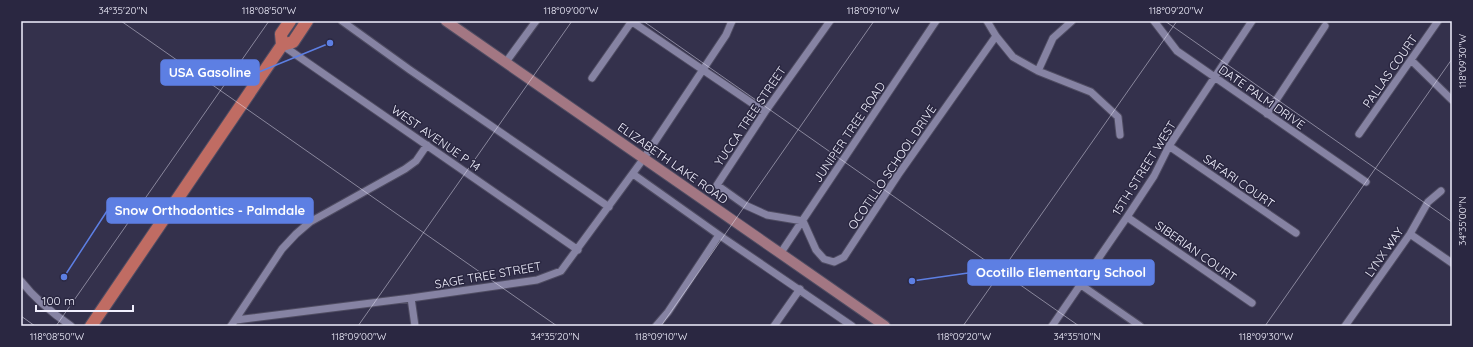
<svg xmlns="http://www.w3.org/2000/svg" width="1473" height="347" font-family="Quicksand,sans-serif">
<style>
.lines{fill:none;stroke-linecap:round;stroke-linejoin:round}
.street-casing{stroke:#4f4c62;stroke-width:9}
.secondary-casing{stroke:#4f4c62;stroke-width:12}
.primary-casing{stroke:#4f4c62;stroke-width:14}
.street{stroke:#8683a3;stroke-width:7}
.secondary{stroke:#a37783;stroke-width:10}
.primary{stroke:#c06c63;stroke-width:12}
.ticks{fill:none;stroke:#f1f0fe;stroke-width:1;stroke-opacity:0.45}
.labels{text-anchor:middle;dominant-baseline:central;stroke-width:3;stroke-linejoin:round;paint-order:stroke}
.street-label{font-size:12px;fill:#f1f0fe;stroke:#2a2741}
.leader{fill:none;stroke:#5d7fe3;stroke-width:1.5}
.callout-dot{fill:#5d7fe3;stroke:#2a2741;stroke-width:1.5}
.callout{fill:#5d7fe3;stroke:#5d7fe3;stroke-width:1.5}
.callout-label{font-size:13px;text-anchor:middle;font-weight:bold;fill:#fff}
.neatline{fill:none;stroke:#f1f0fe;stroke-width:1.5}
.ticks-label{font-size:10px;text-anchor:middle;fill:#f1f0fe}
</style>
<rect width="100%" height="100%" fill="#34314c"/>
<g class="lines">
<defs>
<path id="street" d="M 342,21 L 410,70 L 609,207
M 631,21 L 765,112
M 830,21 L 765,112 L 717,185 L 745,205 L 767,215 L 803,221 L 816,250 L 824,259 L 834,262 L 844,257 L 898,175 L 996,36
M 987,21 L 996,36 L 1013,57 L 1038,71 L 1091,92 L 1118,117 L 1120,135
M 1154,21 L 1177,51 L 1366,182
M 282,45 L 578,250
M 1411,60 L 1452,100
M 506,62 L 536,21
M 1038,71 L 1053,38 L 1072,21
M 592,78 L 632,21
M 1267,114 L 1325,26
M 1359,134 L 1438,21
M 1169,146 L 1296,233
M 633,174 L 719,235 L 852,326
M 1127,217 L 1252,303
M 1410,234 L 1452,263
M 780,254 L 936,21
M 21,281 C 35,299 52,313 71,326
M 1081,285 L 1140,326
M 411,298 L 415,326
M 236,320 L 411,298 L 537,280 L 561,271 L 644,158 L 726,35 L 732,21
M 231,326 L 282,249 L 296,234 L 310,222 L 405,169 L 416,161 L 427,145
M 656,326 L 668,312 L 719,235
M 774,326 L 800,289
M 1052,326 L 1127,217 L 1154,176 L 1169,146 L 1252,21
M 1345,326 L 1410,234 L 1428,202 L 1441,191"/>
<path id="secondary" d="M 446,21 L 885,326"/>
<path id="primary" d="M 282,45 L 293,42 L 307,21
M 91,326 L 282,45 L 281,34 L 290,21"/>
</defs>
<use href="#street" class="street-casing"/>
<use href="#secondary" class="secondary-casing"/>
<use href="#primary" class="primary-casing"/>
<use href="#street" class="street"/>
<use href="#secondary" class="secondary"/>
<use href="#primary" class="primary"/>
</g>
<path class="ticks" d="M 121,21 L 557,326M 643,21 L 1079,326M 1165,21 L 1452,222M 21,316 L 35,326M 56,326 L 269,21M 358,326 L 572,21M 661,326 L 874,21M 963,326 L 1177,21M 1265,326 L 1452,59"/>
<g class="labels">
<g class="street-label">
<text transform="translate(1390 71) rotate(-55)">PALLAS COURT</text>
<text transform="translate(1262 97) rotate(35)">DATE PALM DRIVE</text>
<text transform="translate(750 116) rotate(-56)">YUCCA TREE STREET</text>
<text transform="translate(849 132) rotate(-56)">JUNIPER TREE ROAD</text>
<text transform="translate(436 138) rotate(35)">WEST AVENUE P 14</text>
<text transform="translate(673 163) rotate(35)">ELIZABETH LAKE ROAD</text>
<text transform="translate(892 167) rotate(-56)">OCOTILLO SCHOOL DRIVE</text>
<text transform="translate(1144 168) rotate(-58)">15TH STREET WEST</text>
<text transform="translate(1239 181) rotate(35)">SAFARI COURT</text>
<text transform="translate(1196 251) rotate(35)">SIBERIAN COURT</text>
<text transform="translate(1384 252) rotate(-55)">LYNX WAY</text>
<text transform="translate(488 275) rotate(-10)">SAGE TREE STREET</text>
</g>
</g>
<path class="leader" d="M330 43L259 72M64 277L107 211M912 281L968 273"/>
<g class="callout-dot">
<circle cx="330" cy="43" r="4"/>
<circle cx="64" cy="277" r="4"/>
<circle cx="912" cy="281" r="4"/>
</g>
<g class="callout">
<rect x="161" y="60" width="98" height="25" rx="4"/>
<rect x="107" y="198" width="206" height="25" rx="4"/>
<rect x="968" y="260" width="186" height="25" rx="4"/>
</g>
<g class="callout-label">
<text x="210" y="77">USA Gasoline</text>
<text x="210" y="215">Snow Orthodontics - Palmdale</text>
<text x="1061" y="277">Ocotillo Elementary School</text>
</g>
<rect width="1473" height="347" fill="none" stroke="#2a2741" stroke-width="44"/>
<path d="M36 305v6h97v-6" fill="none" stroke="#f1f0fe" stroke-width="2"/>
<text x="42" y="305" font-size="12" fill="#f1f0fe" stroke="#2a2741" stroke-width="3" paint-order="stroke">100 m</text>
<rect x="22" y="22" width="1429" height="303" class="neatline"/>
<g class="ticks-label">
<text x="123" y="14">34°35'20"N</text>
<text x="269" y="14">118°08'50"W</text>
<text x="571" y="14">118°09'00"W</text>
<text x="873" y="14">118°09'10"W</text>
<text x="1176" y="14">118°09'20"W</text>
<text transform="translate(1462 61) rotate(-90)" y="4">118°09'30"W</text>
<text transform="translate(1462 221) rotate(-90)" y="4">34°35'00"N</text>
<text x="57" y="340">118°08'50"W</text>
<text x="359" y="340">118°09'00"W</text>
<text x="555" y="340">34°35'20"N</text>
<text x="661" y="340">118°09'10"W</text>
<text x="964" y="340">118°09'20"W</text>
<text x="1077" y="340">34°35'10"N</text>
<text x="1266" y="340">118°09'30"W</text>
</g>
</svg>
